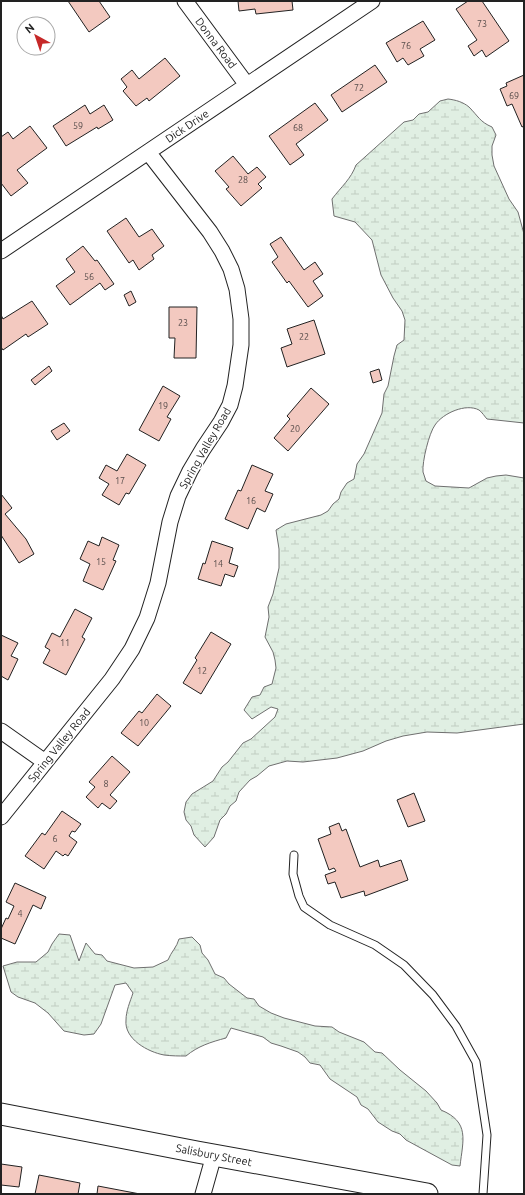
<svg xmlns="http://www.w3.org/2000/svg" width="525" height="1195" font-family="Ubuntu,sans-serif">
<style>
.wetland{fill:url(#wetland-marsh);stroke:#6f6f6f}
.building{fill:#f3c9c0;stroke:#222}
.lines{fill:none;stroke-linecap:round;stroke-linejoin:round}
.lane-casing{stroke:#222;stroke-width:9}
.street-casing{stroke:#222;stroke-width:17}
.secondary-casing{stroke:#222;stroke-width:23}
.lane{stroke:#fff;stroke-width:7}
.street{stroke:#fff;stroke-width:15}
.secondary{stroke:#fff;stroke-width:21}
.labels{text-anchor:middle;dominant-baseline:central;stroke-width:3;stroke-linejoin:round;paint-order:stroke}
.number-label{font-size:9px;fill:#564c4a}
.street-label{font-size:11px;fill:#222;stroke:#fff}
</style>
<defs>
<pattern id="wetland-marsh" width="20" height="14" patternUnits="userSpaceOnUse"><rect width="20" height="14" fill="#e0efe3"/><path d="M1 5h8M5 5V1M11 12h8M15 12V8" fill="none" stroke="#c0cdc2"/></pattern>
</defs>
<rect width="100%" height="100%" fill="#fff"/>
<path class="wetland" d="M 448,99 C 456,100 463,102 469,107 C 478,116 480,122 492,127 L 496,135 L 492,146 L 492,155 L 494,166 L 509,199 L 518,212 L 524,234 L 524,423 L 487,419 C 485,417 482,412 479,410 C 466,403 443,413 435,425 C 429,433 422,462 423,472 C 424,475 425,478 426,481 L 435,486 L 469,488 L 487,478 L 496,476 L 506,475 L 524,478 L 524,724 L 457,733 L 427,732 L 403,736 L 386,741 L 363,751 L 337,758 L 303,762 L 287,761 L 269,766 L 257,776 L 250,780 L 239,792 L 236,801 L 230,806 L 226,814 L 220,820 L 214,837 L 205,847 L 194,835 L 191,826 L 186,820 L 184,812 L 186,802 L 192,794 L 213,781 L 222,767 L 228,762 L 243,743 L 251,739 L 275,717 L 278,709 L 271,707 L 252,719 L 244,710 L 252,697 L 260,695 L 264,687 L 272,684 L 276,668 L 275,660 L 273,652 L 265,637 L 269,617 L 268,607 L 273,594 L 279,568 L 279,549 L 276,530 L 286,524 L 321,515 L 328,511 L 333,504 L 339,499 L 341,492 L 347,483 L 354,479 L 357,464 L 364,454 L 382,413 L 384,394 L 388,386 L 394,356 L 397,345 L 404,340 L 405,320 L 402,311 L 393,298 L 381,275 L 372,240 L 355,222 L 334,216 L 332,199 C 341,187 351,179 356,165 L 404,122 L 413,120 L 419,114 L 428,112 L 440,101 Z
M 59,934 L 70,935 L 79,961 L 86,943 L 95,954 L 102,955 L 107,961 L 134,968 L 153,967 L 168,960 C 171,952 177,947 179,939 L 192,937 L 200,945 L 202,953 L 208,960 L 215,974 L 224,978 L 229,984 L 247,998 L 254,999 L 259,1006 L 271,1013 L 284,1018 L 315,1026 L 332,1027 L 339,1032 L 364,1042 L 375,1052 L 382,1053 L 400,1070 L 426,1091 L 437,1103 L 441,1110 C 470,1122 463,1140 460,1166 L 452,1165 L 406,1140 L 400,1134 L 392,1131 L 378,1122 L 368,1109 L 361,1105 L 357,1097 L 330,1079 L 320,1065 L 310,1063 L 305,1057 L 298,1052 L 281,1046 L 271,1043 L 263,1037 L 231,1028 L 226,1038 C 211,1042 198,1046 186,1056 C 179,1056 172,1056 164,1055 C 148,1052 124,1039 126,1020 C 126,1011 130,1002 133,993 L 126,983 L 115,985 L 101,1024 L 94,1034 L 84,1035 L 64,1031 L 48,1013 L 35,1003 L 18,997 L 11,992 L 3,966 L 17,962 L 36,962 L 48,952 L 52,944 Z"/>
<path class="building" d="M 68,1 L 99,1 L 110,17 L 89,32 Z
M 238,1 L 292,1 L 293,10 L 256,14 L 255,9 L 239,11 Z
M 468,1 L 482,1 L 509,41 L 486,57 L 482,50 L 474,56 L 468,46 L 477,40 L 456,9 Z
M 423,21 L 435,40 L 420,49 L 424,56 L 408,65 L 403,58 L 397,62 L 386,43 Z
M 165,58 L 180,76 L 149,101 L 147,98 L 136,106 L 123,91 L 127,87 L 121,79 L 132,70 L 139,79 Z
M 375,65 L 387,82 L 342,112 L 331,95 Z
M 524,75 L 524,126 L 522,127 L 512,104 L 507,106 L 500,89 L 507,86 L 506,83 Z
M 315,103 L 328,120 L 296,144 L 304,155 L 290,165 L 269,136 Z
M 85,105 L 90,114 L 104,105 L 113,120 L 98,129 L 97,127 L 66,146 L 53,126 Z
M 30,126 L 47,148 L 17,170 L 28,183 L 11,196 L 1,183 L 1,137 L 8,132 L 13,139 Z
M 233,156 L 248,174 L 257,167 L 266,177 L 258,184 L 262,188 L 241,206 L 226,189 L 229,187 L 215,171 Z
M 126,218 L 139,237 L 152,229 L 164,246 L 152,255 L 154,259 L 139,270 L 133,260 L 129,263 L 107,231 Z
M 281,237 L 304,270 L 315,262 L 323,274 L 313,281 L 323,296 L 308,307 L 289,281 L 287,283 L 272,262 L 278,257 L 270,244 Z
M 83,246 L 95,261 L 97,260 L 114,284 L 105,290 L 100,283 L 70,305 L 56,286 L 75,272 L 66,259 Z
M 131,291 L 136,302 L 129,306 L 124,295 Z
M 32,301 L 48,324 L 28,337 L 26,334 L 3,350 L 1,347 L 1,315 L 3,319 Z
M 169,307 L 197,307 L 196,358 L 174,358 L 175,338 L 169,338 Z
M 314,320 L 325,354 L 287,367 L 281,348 L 292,344 L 287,329 Z
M 49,366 L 52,371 L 35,385 L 31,380 Z
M 379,369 L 382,380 L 373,383 L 370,372 Z
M 163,386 L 180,396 L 167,417 L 171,419 L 159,441 L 139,430 Z
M 311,388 L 329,404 L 288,451 L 274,438 L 290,419 L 287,416 Z
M 64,423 L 70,431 L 57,440 L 51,431 Z
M 127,454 L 146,465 L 129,494 L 126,493 L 119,505 L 102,495 L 109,484 L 99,478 L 106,465 L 117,471 Z
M 252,465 L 273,474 L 265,491 L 273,494 L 265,512 L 257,508 L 248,529 L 225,519 L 238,490 L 241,491 Z
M 1,494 L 12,508 L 5,514 L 26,539 L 34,554 L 19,563 L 1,535 Z
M 102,537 L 119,545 L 113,560 L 116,561 L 103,590 L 83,581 L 90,564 L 80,559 L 88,541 L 99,546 Z
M 212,541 L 233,548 L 229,563 L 238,566 L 234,577 L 225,574 L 221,586 L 198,579 L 203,563 L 205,564 Z
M 75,609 L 92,618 L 82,637 L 85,639 L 66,675 L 43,663 L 50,650 L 45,647 L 52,633 L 60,637 Z
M 211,632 L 231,644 L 201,694 L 183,683 L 197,660 L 195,658 Z
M 1,635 L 18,643 L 11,656 L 18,659 L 8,680 L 1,676 Z
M 157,694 L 171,706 L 138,746 L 121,733 L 139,711 L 142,713 Z
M 112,756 L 130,772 L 110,795 L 117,801 L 110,809 L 102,803 L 98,808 L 86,797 L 95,787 L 89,782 Z
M 414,793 L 425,821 L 408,827 L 397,800 Z
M 62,811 L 81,824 L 75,832 L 72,831 L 69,836 L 77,842 L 68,856 L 65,854 L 63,856 L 56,851 L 44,869 L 25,856 L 42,833 L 45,835 Z
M 339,823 L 342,831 L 346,829 L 360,867 L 378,860 L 380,867 L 401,860 L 408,880 L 365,896 L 364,891 L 341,898 L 335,882 L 328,884 L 325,875 L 336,871 L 334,868 L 329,870 L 318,839 L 331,834 L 329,827 Z
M 15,883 L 46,897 L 41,909 L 33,905 L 15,944 L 1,938 L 1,929 L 6,918 L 8,919 L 14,906 L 6,902 Z
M 1,1164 L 22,1167 L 19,1187 L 1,1185 Z
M 39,1175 L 80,1183 L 78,1194 L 35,1194 Z
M 98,1186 L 140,1194 L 97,1194 Z"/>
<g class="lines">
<defs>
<path id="lane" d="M 294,855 L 293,874 L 299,896 L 304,907 L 330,925 L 375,945 L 404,965 L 433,995 L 456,1026 L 476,1062 L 487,1135 L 483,1194"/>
<path id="street" d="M 185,1 L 247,85
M 1,251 L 372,1
M 1,731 L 45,762
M 1,817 L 112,679 L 132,649 L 147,618 L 158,583 L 170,522 L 178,496 L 190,471 L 203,449 L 221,422 L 230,405 L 235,386 L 241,345 L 241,319 L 237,289 L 231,269 L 222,251 L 210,232 L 148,152
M 203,1194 L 214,1155"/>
<path id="secondary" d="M 1,1114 L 197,1152 L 427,1194"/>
</defs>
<use href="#lane" class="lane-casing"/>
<use href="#street" class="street-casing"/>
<use href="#secondary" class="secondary-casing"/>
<use href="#lane" class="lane"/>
<use href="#street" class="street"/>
<use href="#secondary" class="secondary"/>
</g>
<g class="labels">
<g class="number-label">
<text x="482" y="24">73</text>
<text x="406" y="46">76</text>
<text x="359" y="88">72</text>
<text x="514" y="96">69</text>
<text x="78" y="126">59</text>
<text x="298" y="128">68</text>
<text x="243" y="180">28</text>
<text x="89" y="277">56</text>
<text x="183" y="323">23</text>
<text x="304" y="337">22</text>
<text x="163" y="406">19</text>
<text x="295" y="429">20</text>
<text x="120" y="481">17</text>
<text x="251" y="501">16</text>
<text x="101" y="562">15</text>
<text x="218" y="564">14</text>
<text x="65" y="643">11</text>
<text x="202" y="671">12</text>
<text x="144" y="723">10</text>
<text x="106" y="784">8</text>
<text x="55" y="839">6</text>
<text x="20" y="914">4</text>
</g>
<g class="street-label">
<text transform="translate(216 43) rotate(53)">Donna Road</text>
<text transform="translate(187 126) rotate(-34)">Dick Drive</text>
<text transform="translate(205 448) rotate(-60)">Spring Valley Road</text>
<text transform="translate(59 745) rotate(-51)">Spring Valley Road</text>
<text transform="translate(214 1155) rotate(11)">Salisbury Street</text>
</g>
</g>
<rect width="525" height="1195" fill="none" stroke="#222222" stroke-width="4"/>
<g transform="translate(36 36) rotate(320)"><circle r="19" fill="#ffffff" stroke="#a7a7a7"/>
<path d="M0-3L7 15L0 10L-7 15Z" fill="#c62828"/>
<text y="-6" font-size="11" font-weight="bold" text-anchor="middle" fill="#222222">N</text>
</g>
</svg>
